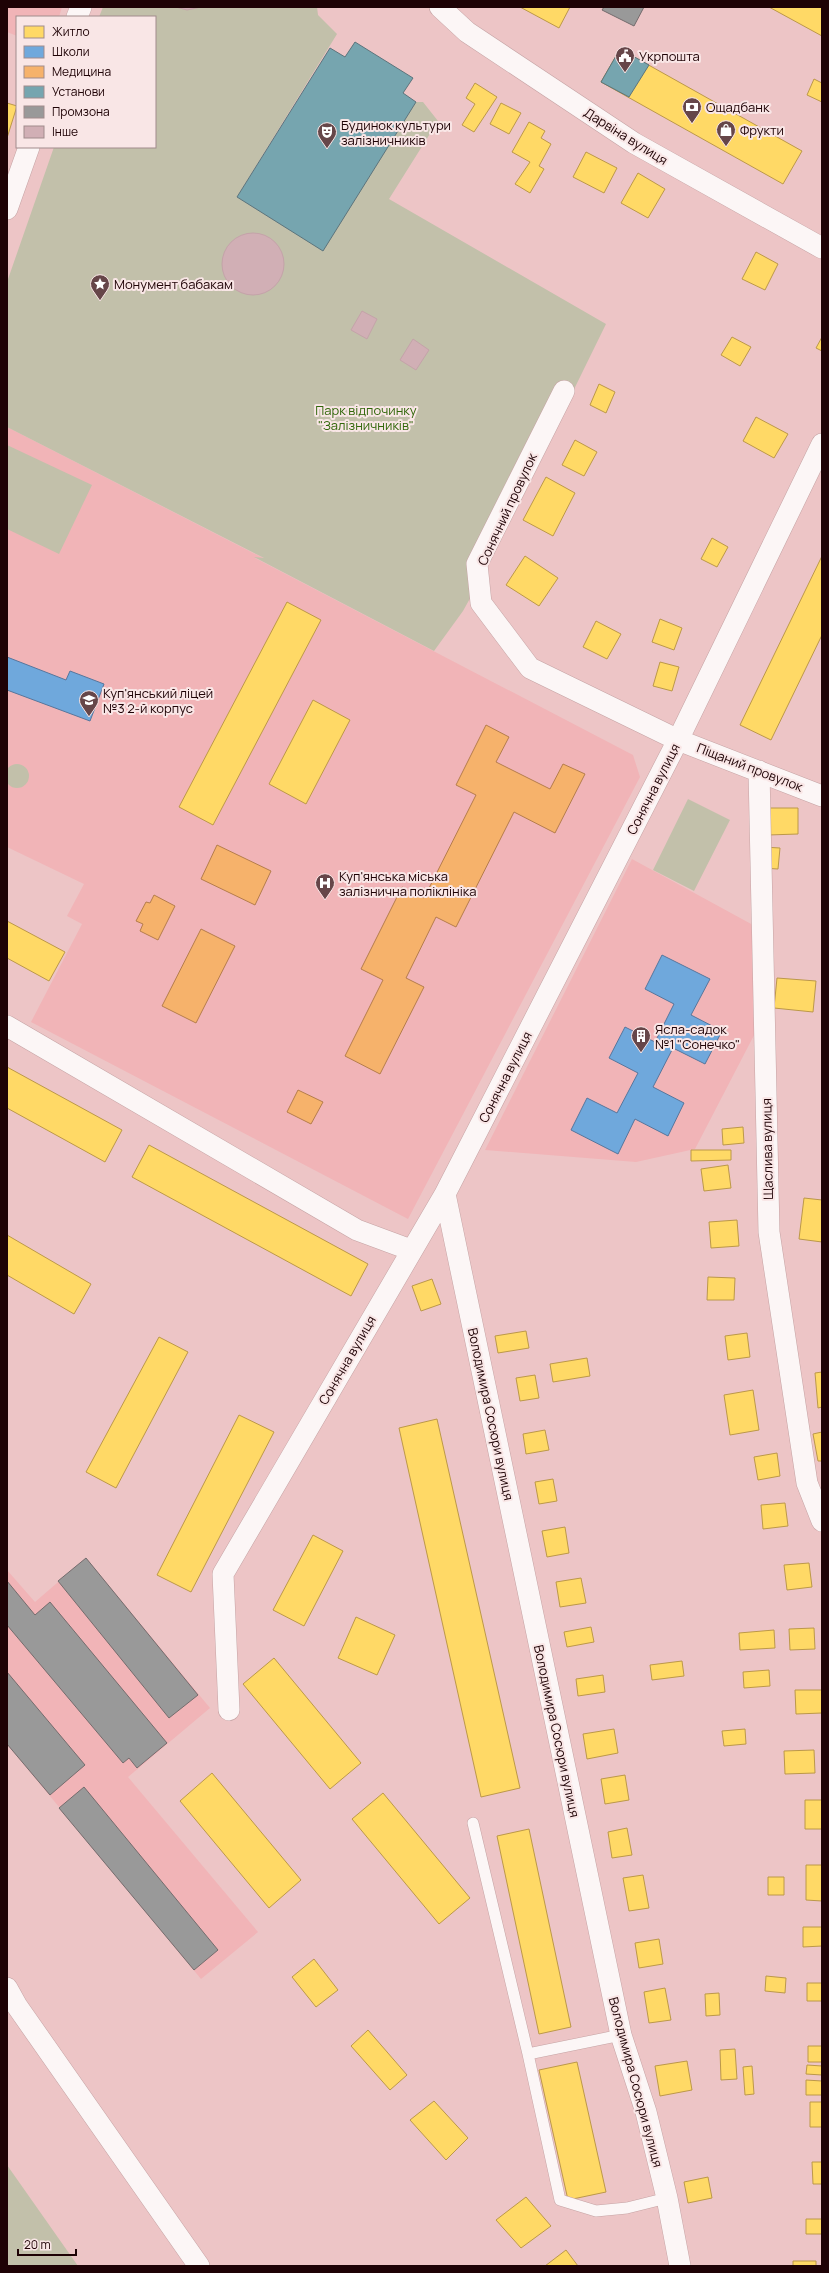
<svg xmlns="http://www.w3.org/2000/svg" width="829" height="2273" font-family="Manrope,sans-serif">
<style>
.built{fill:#f1b4b7}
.green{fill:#c2c0aa}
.homes{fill:#ffd966;stroke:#bc9849}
.schools{fill:#6fa8dc;stroke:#57769c}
.health{fill:#f6b26b;stroke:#b57d4c}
.public{fill:#76a5af;stroke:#5c747c}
.industry{fill:#999;stroke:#746c6d}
.building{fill:#d1afb5;stroke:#c4a3a9}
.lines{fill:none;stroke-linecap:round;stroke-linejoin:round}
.lane-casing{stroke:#c5a3a4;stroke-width:12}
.street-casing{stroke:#c5a3a4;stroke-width:22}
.lane{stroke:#fcf6f6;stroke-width:11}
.street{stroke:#fcf6f6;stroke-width:21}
.labels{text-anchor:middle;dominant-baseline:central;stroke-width:4;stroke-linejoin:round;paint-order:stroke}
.poi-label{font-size:13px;fill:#1e0205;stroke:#f9e6e6;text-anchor:start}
.street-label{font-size:13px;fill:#1e0205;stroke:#f9e6e6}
.park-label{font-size:13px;fill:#31670a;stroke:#f9e6e6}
</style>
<rect width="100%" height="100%" fill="#edc5c6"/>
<path class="built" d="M 7,7 L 62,7 L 59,17 L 17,17 L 17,36 L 7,32 Z
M 7,427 L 265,559 L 255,558 L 633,755 L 640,777 L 408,1219 L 31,1022 L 82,924 L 67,916 L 84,884 L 7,847 Z
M 632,859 L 753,925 L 764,1016 L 695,1149 L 636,1162 L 485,1150 Z
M 86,1558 L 210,1708 L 128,1777 L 258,1932 L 201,1979 L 7,1744 L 7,1570 L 35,1602 Z"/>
<path class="green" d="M 103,7 L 317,7 L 318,15 L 337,34 L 237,197 L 323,250 L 416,102 L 423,102 L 438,121 L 389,199 L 606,324 L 483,575 L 463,611 L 434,651 L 254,557 L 264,558 L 7,427 L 7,282 L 54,147 L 155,147 L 155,17 L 99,17 Z
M 7,445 L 92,485 L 59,554 L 7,529 Z
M5 776a12 12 0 1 1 24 0a12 12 0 1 1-24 0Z
M 688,799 L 730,820 L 694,891 L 653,870 Z
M 7,2165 L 78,2266 L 7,2266 Z"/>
<path class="homes" d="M 520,7 L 570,7 L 559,28 Z
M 769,7 L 822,7 L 822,36 Z
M 620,49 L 802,151 L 783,184 L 601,82 Z
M 814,79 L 822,83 L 822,102 L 807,95 Z
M 475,83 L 497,97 L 474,132 L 462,125 L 475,104 L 466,98 Z
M 7,103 L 17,106 L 7,138 Z
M 501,103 L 521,113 L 509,134 L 490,124 Z
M 529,122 L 545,131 L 541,138 L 551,144 L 539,166 L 544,169 L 530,193 L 515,184 L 530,162 L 512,152 Z
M 586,152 L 617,168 L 604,193 L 573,177 Z
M 638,173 L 665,189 L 648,218 L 621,203 Z
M 756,252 L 778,264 L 765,290 L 742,279 Z
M 732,337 L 751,347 L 740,366 L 721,355 Z
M 822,337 L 822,351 L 816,348 Z
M 599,384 L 615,392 L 606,413 L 590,405 Z
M 756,417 L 788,434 L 774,458 L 743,441 Z
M 575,440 L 597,452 L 584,476 L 562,465 Z
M 546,477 L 575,493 L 553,536 L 523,520 Z
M 712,538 L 728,547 L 717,567 L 701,559 Z
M 525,556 L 558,578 L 539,606 L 506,585 Z
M 822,556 L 822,635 L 771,740 L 740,725 Z
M 287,602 L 321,620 L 213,825 L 179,807 Z
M 660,619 L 682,628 L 674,650 L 652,642 Z
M 596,621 L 621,634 L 607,659 L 583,647 Z
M 660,662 L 679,667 L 672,691 L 653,686 Z
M 313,700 L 350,720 L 306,804 L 269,784 Z
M 768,808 L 798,808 L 798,834 L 768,835 Z
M 763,847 L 780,848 L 778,869 L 762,868 Z
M 7,921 L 65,952 L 49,981 L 7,958 Z
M 777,978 L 816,981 L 813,1012 L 774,1008 Z
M 7,1067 L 122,1130 L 105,1162 L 7,1108 Z
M 743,1127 L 744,1143 L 723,1145 L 722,1129 Z
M 149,1145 L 368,1264 L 351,1296 L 132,1177 Z
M 691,1150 L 731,1150 L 731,1160 L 691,1161 Z
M 728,1165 L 731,1188 L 704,1191 L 701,1169 Z
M 804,1198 L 822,1200 L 822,1242 L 799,1239 Z
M 737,1220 L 739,1246 L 711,1248 L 709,1222 Z
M 7,1235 L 91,1284 L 74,1314 L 7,1275 Z
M 708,1277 L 735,1278 L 734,1300 L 707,1300 Z
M 432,1279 L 441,1304 L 421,1311 L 412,1286 Z
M 526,1331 L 529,1348 L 498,1353 L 495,1336 Z
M 747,1333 L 750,1357 L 728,1360 L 725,1336 Z
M 159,1337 L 188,1352 L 116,1488 L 86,1472 Z
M 587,1358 L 590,1376 L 553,1382 L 550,1364 Z
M 822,1372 L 822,1407 L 818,1408 L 815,1373 Z
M 535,1375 L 539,1398 L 520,1401 L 516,1378 Z
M 753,1390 L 759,1430 L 730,1435 L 724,1395 Z
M 239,1415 L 274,1432 L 191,1592 L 157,1575 Z
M 437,1419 L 520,1788 L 481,1797 L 399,1428 Z
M 545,1430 L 549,1450 L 526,1454 L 523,1434 Z
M 822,1432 L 822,1461 L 818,1461 L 813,1434 Z
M 777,1453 L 780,1476 L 758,1480 L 754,1457 Z
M 553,1479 L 557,1501 L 539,1504 L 535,1482 Z
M 785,1503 L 788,1526 L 763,1529 L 761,1505 Z
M 565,1527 L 569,1553 L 547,1557 L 542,1531 Z
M 313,1535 L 343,1551 L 304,1626 L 273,1610 Z
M 809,1563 L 812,1587 L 787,1590 L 784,1565 Z
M 581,1578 L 586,1603 L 560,1607 L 556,1582 Z
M 356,1617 L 395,1635 L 377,1675 L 338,1658 Z
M 591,1627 L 594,1642 L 567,1647 L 564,1632 Z
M 814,1628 L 815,1649 L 790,1650 L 789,1629 Z
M 774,1630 L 775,1648 L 740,1650 L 739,1633 Z
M 274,1658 L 361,1763 L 330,1789 L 243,1684 Z
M 682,1661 L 684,1676 L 652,1680 L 650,1665 Z
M 769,1670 L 770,1686 L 744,1688 L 743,1672 Z
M 603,1675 L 605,1692 L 578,1696 L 576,1679 Z
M 795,1690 L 822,1690 L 822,1713 L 796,1714 Z
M 614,1729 L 618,1753 L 587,1759 L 583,1734 Z
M 745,1729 L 746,1744 L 724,1746 L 722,1731 Z
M 814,1750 L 815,1773 L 785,1774 L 784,1751 Z
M 212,1773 L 301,1880 L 269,1908 L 180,1801 Z
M 625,1775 L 629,1800 L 605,1804 L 601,1779 Z
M 383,1793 L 470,1898 L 439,1924 L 352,1819 Z
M 805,1800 L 822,1800 L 822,1829 L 805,1829 Z
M 627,1828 L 632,1855 L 612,1858 L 608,1832 Z
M 529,1829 L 571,2027 L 539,2034 L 497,1836 Z
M 806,1865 L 822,1865 L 822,1901 L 806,1900 Z
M 643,1875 L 649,1908 L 629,1911 L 623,1878 Z
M 768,1877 L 784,1877 L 784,1895 L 768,1895 Z
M 803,1927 L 822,1927 L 822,1946 L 803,1947 Z
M 659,1939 L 663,1964 L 639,1968 L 635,1943 Z
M 314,1959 L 338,1990 L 316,2007 L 292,1977 Z
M 766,1976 L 786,1978 L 785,1993 L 765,1991 Z
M 807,1983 L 822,1983 L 822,2001 L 807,2001 Z
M 665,1988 L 671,2020 L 649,2023 L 644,1992 Z
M 719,1993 L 720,2015 L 706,2016 L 705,1994 Z
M 368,2030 L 407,2075 L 390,2090 L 351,2046 Z
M 808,2046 L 822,2046 L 822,2062 L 808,2062 Z
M 735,2049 L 737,2079 L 721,2080 L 720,2050 Z
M 687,2061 L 692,2090 L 660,2096 L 655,2066 Z
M 577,2062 L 606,2192 L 568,2200 L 539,2070 Z
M 807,2065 L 822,2066 L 822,2075 L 806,2074 Z
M 752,2066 L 754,2094 L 745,2095 L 743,2067 Z
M 806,2080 L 822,2081 L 822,2095 L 806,2095 Z
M 434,2101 L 468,2138 L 446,2160 L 410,2120 Z
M 810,2102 L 822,2102 L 822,2127 L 810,2127 Z
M 812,2162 L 822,2162 L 822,2184 L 813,2184 Z
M 708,2177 L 712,2198 L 688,2203 L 684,2182 Z
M 526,2197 L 551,2226 L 521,2248 L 496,2220 Z
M 806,2219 L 822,2219 L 822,2234 L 806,2234 Z
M 566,2250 L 578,2266 L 545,2266 Z
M 793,2261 L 816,2261 L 816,2266 L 793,2266 Z"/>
<path class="schools" d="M 7,657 L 66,680 L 70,671 L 104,684 L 90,721 L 7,690 Z
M 662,955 L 710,979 L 691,1015 L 722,1031 L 705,1064 L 673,1048 L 653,1087 L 684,1103 L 668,1136 L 635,1119 L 618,1154 L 571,1130 L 587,1098 L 617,1113 L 638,1073 L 609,1058 L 625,1027 L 655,1042 L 674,1004 L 645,989 Z"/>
<path class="health" d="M 486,725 L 509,737 L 496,762 L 550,789 L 563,764 L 585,774 L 555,833 L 514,812 L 456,927 L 436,917 L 406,978 L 424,987 L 380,1074 L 345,1056 L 383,980 L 361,969 L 402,887 L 424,898 L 476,795 L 456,785 Z
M 217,845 L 271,871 L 255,905 L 201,879 Z
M 154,895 L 175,906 L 158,940 L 140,931 L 143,924 L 136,921 L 146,902 L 150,903 Z
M 201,929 L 235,946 L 196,1023 L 162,1006 Z
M 298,1090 L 323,1102 L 311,1124 L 287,1112 Z"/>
<path class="public" d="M 355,42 L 413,78 L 403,93 L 416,102 L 323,251 L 237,197 L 330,48 L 345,57 Z
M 620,49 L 649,65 L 629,97 L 601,82 Z"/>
<path class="industry" d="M 604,7 L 644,7 L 634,26 L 602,10 Z
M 86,1558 L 198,1695 L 169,1718 L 58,1581 Z
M 7,1581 L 35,1615 L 50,1602 L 167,1743 L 137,1768 L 129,1758 L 123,1763 L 7,1625 Z
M 7,1672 L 85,1765 L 50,1795 L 7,1744 Z
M 84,1787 L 218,1950 L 194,1970 L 59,1808 Z"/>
<path class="building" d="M 176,7 L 201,7 L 187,10 Z
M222 264a31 31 0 1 1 62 0a31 31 0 1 1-62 0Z
M 362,311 L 377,319 L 367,339 L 351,330 Z
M 413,339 L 429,350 L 416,370 L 400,360 Z"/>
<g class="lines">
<defs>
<path id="lane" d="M 473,1823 L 528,2054 L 621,2035
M 528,2054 L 560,2200 L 596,2211 L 627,2208 L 667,2198"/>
<path id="street" d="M 440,7 L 467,32 L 634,143 L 822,248
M 77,17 L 81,7
M 7,209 L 29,147
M 564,391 L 477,564 L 481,603 L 530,668 L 678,740 L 822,796
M 759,771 L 769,1232 L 807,1483 L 822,1521
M 7,1026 L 357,1230 L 411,1250
M 445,1194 L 621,2035 L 646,2112 L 667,2198 L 680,2266
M 229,1710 L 223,1574 L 445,1194 L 678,740 L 822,444
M 7,1988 L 17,2006 L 199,2266"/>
</defs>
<use href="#lane" class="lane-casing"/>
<use href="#street" class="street-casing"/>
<use href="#lane" class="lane"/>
<use href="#street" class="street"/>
</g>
<defs>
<symbol id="civic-pin" viewBox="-11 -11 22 30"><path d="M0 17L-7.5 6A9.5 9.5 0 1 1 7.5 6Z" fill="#664649" stroke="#f9e6e6"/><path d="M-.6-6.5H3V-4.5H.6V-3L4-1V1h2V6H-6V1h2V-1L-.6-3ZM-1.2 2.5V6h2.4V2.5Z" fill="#fff"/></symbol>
<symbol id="bank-pin" viewBox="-11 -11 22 30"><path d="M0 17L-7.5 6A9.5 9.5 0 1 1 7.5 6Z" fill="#664649" stroke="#f9e6e6"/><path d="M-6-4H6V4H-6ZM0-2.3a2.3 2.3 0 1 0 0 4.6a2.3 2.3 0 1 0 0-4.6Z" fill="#fff"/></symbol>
<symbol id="shop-pin" viewBox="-11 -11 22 30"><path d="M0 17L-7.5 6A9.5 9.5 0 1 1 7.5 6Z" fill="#664649" stroke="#f9e6e6"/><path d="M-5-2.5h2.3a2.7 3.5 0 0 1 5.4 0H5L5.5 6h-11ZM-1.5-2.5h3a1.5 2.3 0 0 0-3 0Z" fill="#fff"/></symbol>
<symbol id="theatre-pin" viewBox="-11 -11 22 30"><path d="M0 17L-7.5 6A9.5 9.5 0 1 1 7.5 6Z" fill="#664649" stroke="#f9e6e6"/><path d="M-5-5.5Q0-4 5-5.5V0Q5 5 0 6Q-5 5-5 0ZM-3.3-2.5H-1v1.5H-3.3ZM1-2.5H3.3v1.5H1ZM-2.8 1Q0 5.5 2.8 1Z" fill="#fff"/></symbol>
<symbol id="sight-pin" viewBox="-11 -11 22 30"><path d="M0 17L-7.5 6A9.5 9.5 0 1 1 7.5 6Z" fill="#664649" stroke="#f9e6e6"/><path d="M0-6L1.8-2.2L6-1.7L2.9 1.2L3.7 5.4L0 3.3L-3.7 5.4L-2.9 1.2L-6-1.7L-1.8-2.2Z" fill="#fff"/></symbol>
<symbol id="school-pin" viewBox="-11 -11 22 30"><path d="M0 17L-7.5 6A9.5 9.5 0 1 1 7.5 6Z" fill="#664649" stroke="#f9e6e6"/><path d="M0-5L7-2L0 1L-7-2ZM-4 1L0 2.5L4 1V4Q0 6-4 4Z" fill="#fff"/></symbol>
<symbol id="hospital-pin" viewBox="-11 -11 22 30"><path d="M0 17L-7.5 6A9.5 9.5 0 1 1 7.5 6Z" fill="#664649" stroke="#f9e6e6"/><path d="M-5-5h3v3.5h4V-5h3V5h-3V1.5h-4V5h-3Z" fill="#fff"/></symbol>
<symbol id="building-pin" viewBox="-11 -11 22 30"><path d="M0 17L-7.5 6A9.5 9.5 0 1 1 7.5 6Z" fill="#664649" stroke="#f9e6e6"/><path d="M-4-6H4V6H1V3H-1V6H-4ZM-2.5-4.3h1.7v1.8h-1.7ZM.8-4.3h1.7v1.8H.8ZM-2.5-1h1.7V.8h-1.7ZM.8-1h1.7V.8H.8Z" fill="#fff"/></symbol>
</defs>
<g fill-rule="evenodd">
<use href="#civic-pin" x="614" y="45" width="22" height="30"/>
<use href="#bank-pin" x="681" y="96" width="22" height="30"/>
<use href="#shop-pin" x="715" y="119" width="22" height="30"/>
<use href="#theatre-pin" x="316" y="121" width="22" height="30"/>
<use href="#sight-pin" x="89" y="273" width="22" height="30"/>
<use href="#school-pin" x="78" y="689" width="22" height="30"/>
<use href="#hospital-pin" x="314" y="872" width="22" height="30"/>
<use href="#building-pin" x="630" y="1025" width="22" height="30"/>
</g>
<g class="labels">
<g class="poi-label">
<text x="639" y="56">Укрпошта</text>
<text x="706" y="107">Ощадбанк</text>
<text x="341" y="125">Будинок культури<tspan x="341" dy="15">залізничників</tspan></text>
<text x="740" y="130">Фрукти</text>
<text x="114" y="284">Монумент бабакам</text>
<text x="103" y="693">Куп'янський ліцей<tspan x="103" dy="15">№3 2-й корпус</tspan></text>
<text x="339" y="876">Куп'янська міська<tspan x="339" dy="15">залізнична поліклініка</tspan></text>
<text x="655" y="1029">Ясла-садок<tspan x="655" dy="15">№1 "Сонечко"</tspan></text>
</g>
<g class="street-label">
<text transform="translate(626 136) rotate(32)">Дарвіна вулиця</text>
<text transform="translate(507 509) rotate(-65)">Сонячний провулок</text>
<text transform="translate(750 767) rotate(21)">Піщаний провулок</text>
<text transform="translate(653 789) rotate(-63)">Сонячна вулиця</text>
<text transform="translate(505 1077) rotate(-63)">Сонячна вулиця</text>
<text transform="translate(767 1149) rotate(-91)">Щаслива вулиця</text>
<text transform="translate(347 1360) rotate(-60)">Сонячна вулиця</text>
<text transform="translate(491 1414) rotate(78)">Володимира Сосюри вулиця</text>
<text transform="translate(557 1731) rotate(78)">Володимира Сосюри вулиця</text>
<text transform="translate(636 2082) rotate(75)">Володимира Сосюри вулиця</text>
</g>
<g class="park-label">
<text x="366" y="410">Парк відпочинку<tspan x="366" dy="15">"Залізничників"</tspan></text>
</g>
</g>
<rect width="829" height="2273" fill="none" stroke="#1e0205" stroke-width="16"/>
<rect x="16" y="16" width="140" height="132" fill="#f9e6e6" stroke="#a18b8c"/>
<rect x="24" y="26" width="20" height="12" fill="#ffd966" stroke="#a18b8c"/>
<text x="52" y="36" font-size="12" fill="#1e0205">Житло</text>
<rect x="24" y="46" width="20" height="12" fill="#6fa8dc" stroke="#a18b8c"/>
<text x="52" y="56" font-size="12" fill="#1e0205">Школи</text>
<rect x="24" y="66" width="20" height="12" fill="#f6b26b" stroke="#a18b8c"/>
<text x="52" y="76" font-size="12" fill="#1e0205">Медицина</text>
<rect x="24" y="86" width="20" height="12" fill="#76a5af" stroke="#a18b8c"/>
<text x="52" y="96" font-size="12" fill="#1e0205">Установи</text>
<rect x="24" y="106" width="20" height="12" fill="#999999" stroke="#a18b8c"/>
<text x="52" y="116" font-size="12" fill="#1e0205">Промзона</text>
<rect x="24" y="126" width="20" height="12" fill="#d1afb5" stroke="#a18b8c"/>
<text x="52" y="136" font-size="12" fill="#1e0205">Інше</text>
<path d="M18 2249v6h58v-6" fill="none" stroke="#1e0205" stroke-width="2"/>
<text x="24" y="2249" font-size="12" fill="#1e0205" stroke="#f9e6e6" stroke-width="3" paint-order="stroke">20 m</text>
</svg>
